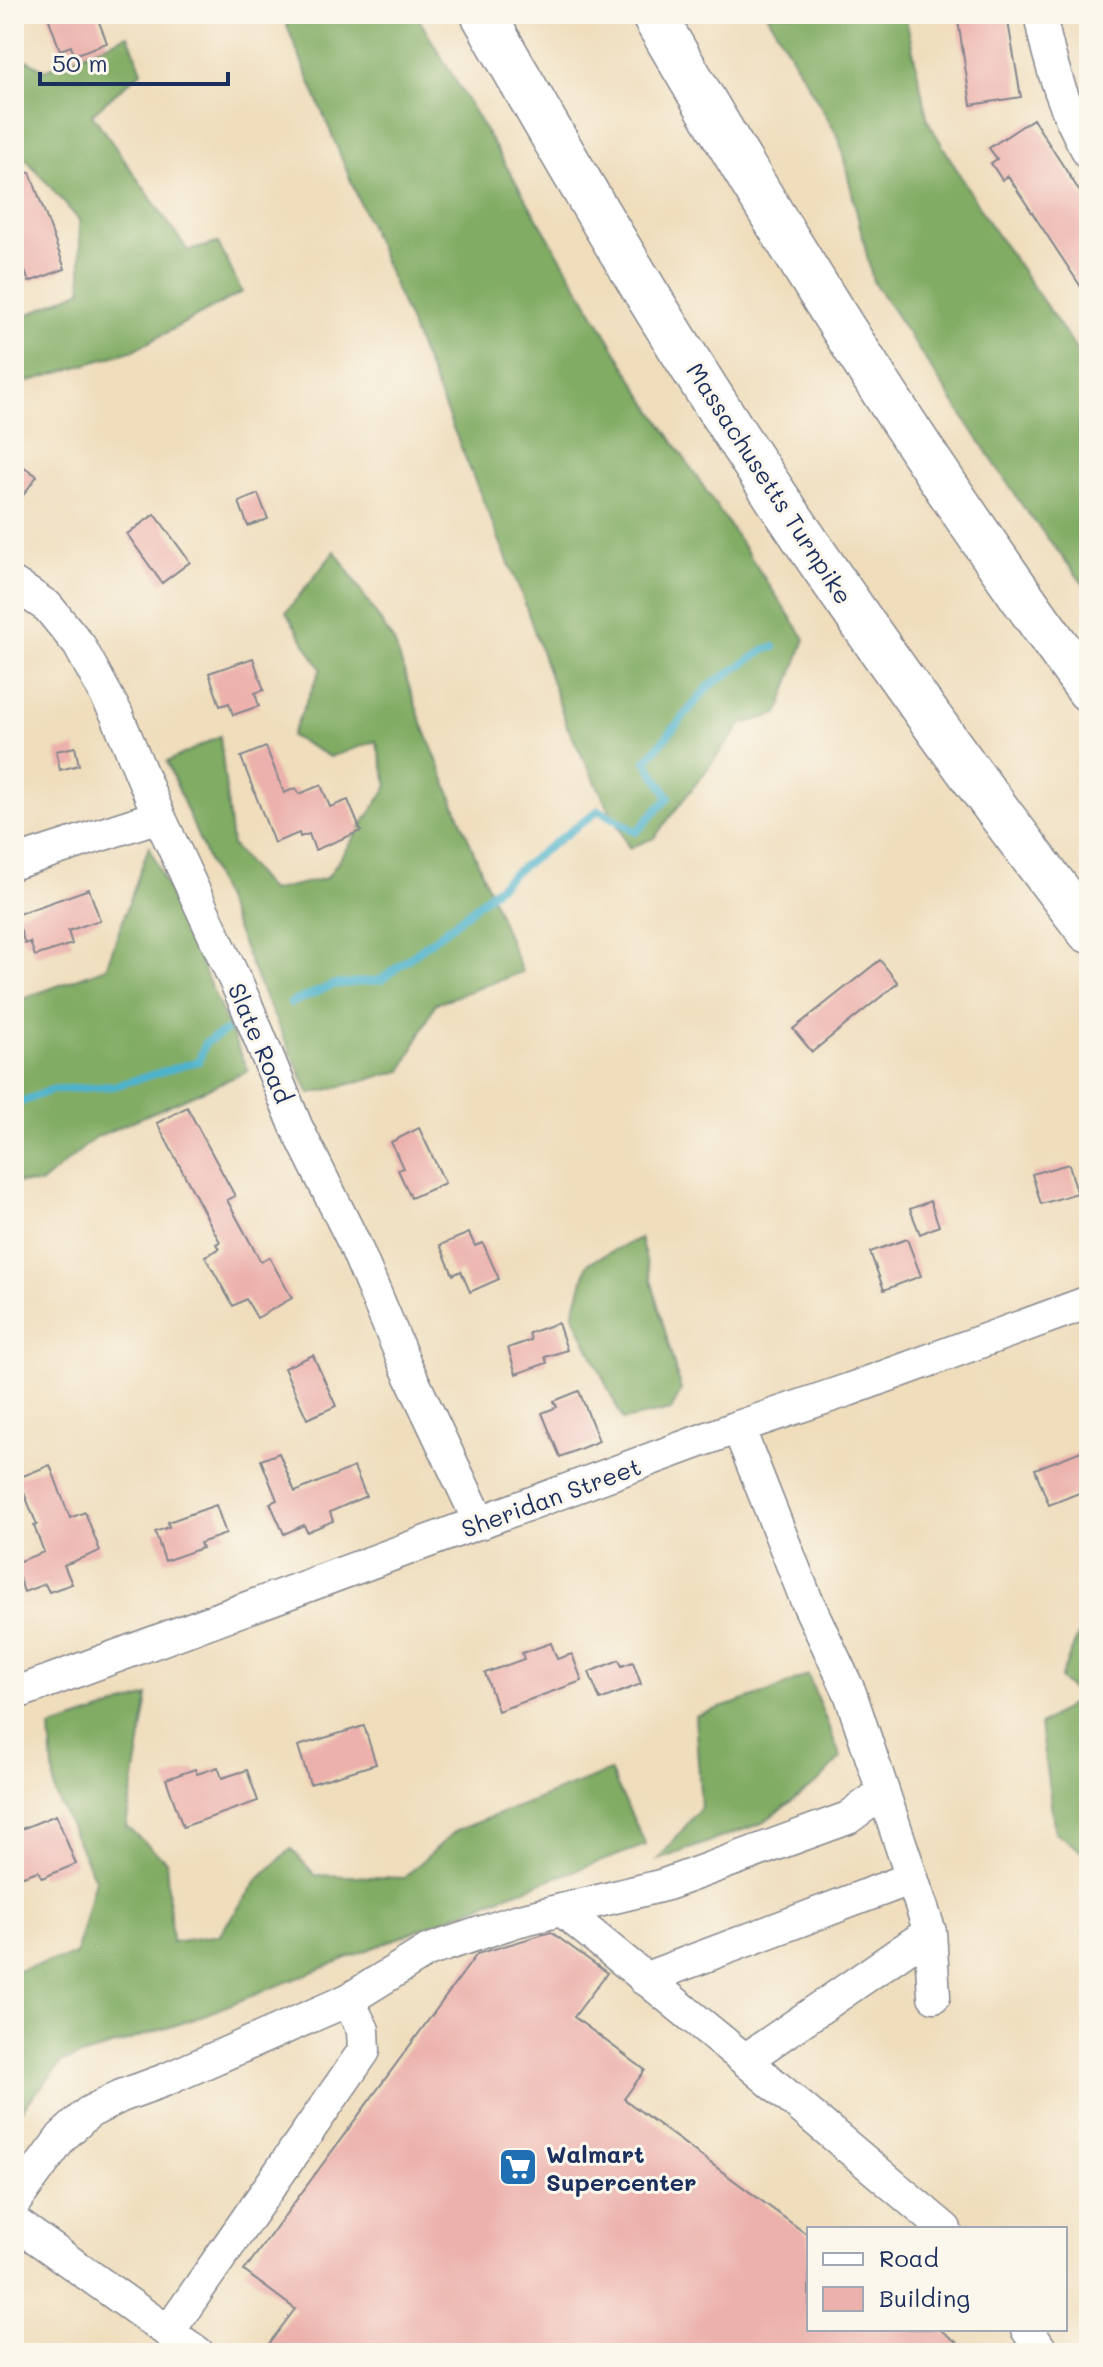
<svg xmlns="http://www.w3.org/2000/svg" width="1103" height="2367" font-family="Mali,sans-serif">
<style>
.forest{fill:#81ac63;stroke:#4e6e60;stroke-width:2}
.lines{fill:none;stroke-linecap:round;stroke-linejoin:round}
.stream{stroke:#4db2cc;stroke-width:8}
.building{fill:#ecb1ac}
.minor-casing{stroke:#85868d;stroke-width:35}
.highway-casing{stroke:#85868d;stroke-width:47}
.minor{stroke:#fff;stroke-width:32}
.highway{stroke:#fff;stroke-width:44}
.labels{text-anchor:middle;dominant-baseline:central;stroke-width:6;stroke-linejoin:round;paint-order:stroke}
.street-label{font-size:24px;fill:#1b2f5e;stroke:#fbf7ec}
.poi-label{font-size:24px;font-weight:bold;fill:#1b2f5e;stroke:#fbf7ec;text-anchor:start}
</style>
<rect width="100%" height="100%" fill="#fbf7ec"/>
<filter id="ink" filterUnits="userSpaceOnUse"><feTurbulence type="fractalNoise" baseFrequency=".0125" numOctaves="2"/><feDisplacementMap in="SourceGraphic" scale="16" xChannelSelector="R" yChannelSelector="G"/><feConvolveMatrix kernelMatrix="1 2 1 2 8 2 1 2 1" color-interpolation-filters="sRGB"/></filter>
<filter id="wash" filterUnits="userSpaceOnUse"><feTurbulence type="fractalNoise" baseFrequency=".006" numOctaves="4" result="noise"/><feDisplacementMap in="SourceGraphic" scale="32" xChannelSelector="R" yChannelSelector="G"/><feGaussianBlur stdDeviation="1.8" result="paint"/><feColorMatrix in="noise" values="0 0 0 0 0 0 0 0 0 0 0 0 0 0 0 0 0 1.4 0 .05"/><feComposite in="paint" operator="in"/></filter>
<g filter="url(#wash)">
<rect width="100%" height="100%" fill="#efddbc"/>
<path class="forest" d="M 282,14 L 416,14 L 641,393 L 805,639 L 778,714 L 742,724 L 654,838 L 629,848 L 567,726 L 520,590 Z
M 767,14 L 905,14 L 928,121 L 986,219 L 1085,362 L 1079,432 L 1089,443 L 1089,591 L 1024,508 L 873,281 L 839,138 Z
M 128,35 L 142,71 L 92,114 L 188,251 L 218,243 L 242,292 L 134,350 L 14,386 L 14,321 L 82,290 L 79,220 L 14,145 L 14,53 L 45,70 Z
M 335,551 L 394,642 L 420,718 L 522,972 L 435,1004 L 402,1071 L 310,1094 L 259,984 L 167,762 L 220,736 L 232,845 L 270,891 L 327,878 L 388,786 L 376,741 L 330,757 L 291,736 L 321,669 L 286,612 Z
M 149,846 L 248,1071 L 96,1137 L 40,1184 L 14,1182 L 14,1002 L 106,968 Z
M 640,1238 L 681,1391 L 671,1410 L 623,1420 L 573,1314 L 588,1263 Z
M 1082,1626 L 1089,1628 L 1089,1856 L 1055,1832 L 1040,1725 L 1081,1698 L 1060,1679 Z
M 808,1675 L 841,1758 L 819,1781 L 762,1823 L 658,1860 L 701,1807 L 695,1716 L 767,1693 Z
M 148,1696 L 126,1826 L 166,1861 L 172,1942 L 219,1935 L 258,1880 L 291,1849 L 315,1875 L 404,1878 L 455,1831 L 610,1771 L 646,1845 L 496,1899 L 191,2020 L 62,2062 L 14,2119 L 14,1971 L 76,1955 L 95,1879 L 55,1794 L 50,1728 Z"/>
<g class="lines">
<path class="stream" d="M 291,1003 L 333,985 L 381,980 L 469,912 L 515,872 L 599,810 L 636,832 L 669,797 L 646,761 L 709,686 L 766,649 L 774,647
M 14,1105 L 51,1090 L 114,1086 L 199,1061 L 205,1043 L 225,1031"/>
</g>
<g id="blocks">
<path class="building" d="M 47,14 L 96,14 L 107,43 L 74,55 L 71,46 L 60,50 Z
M 957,14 L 996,14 L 997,17 L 1007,16 L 1021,97 L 971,105 Z
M 1033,119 L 1089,206 L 1089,299 L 1008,176 L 1002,180 L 991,163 L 997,159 L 989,148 Z
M 30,172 L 65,269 L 29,282 L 14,242 L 14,178 Z
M 14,460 L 37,476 L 14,508 Z
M 258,494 L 268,519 L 248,526 L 239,502 Z
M 155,514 L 190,562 L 162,583 L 127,534 Z
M 253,658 L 264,690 L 255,693 L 259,706 L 233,715 L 229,703 L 220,706 L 209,673 Z
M 75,747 L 79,765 L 60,770 L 56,751 Z
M 266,747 L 284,793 L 296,788 L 299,794 L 321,785 L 330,807 L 348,800 L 361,831 L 315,850 L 309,834 L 300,837 L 299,833 L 274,843 L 241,757 Z
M 89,889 L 100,920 L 68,931 L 72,944 L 35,956 L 30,942 L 25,944 L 15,915 Z
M 880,960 L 898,983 L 812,1052 L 793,1029 Z
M 187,1107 L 235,1196 L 227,1200 L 261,1262 L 269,1257 L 292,1298 L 257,1318 L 246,1299 L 233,1306 L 205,1256 L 219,1249 L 216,1244 L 220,1242 L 157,1123 Z
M 419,1128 L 445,1183 L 411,1198 L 398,1170 L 403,1168 L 391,1142 Z
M 1069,1164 L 1077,1193 L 1041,1204 L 1032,1174 Z
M 930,1201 L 939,1226 L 920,1234 L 910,1209 Z
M 469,1233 L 475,1246 L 483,1243 L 499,1279 L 470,1292 L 461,1271 L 453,1275 L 440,1245 Z
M 907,1239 L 921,1276 L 884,1290 L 870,1252 Z
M 558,1323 L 567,1350 L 545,1357 L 547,1363 L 516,1374 L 508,1348 L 531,1340 L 529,1333 Z
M 313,1355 L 336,1406 L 307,1419 L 284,1368 Z
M 579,1391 L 599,1441 L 560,1457 L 542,1413 L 557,1407 L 554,1401 Z
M 1089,1448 L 1089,1489 L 1049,1505 L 1035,1469 Z
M 279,1453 L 295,1492 L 354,1467 L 366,1496 L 330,1512 L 333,1521 L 307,1532 L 304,1525 L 284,1534 L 270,1503 L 277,1500 L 261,1460 Z
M 50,1465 L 70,1518 L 85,1512 L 100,1551 L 64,1565 L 72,1584 L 49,1592 L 45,1584 L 24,1592 L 14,1563 L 44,1552 L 34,1526 L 37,1525 L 18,1478 Z
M 216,1505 L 226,1534 L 200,1543 L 202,1548 L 165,1561 L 155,1532 L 169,1527 L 168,1522 Z
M 551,1643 L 557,1659 L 572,1654 L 582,1681 L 498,1711 L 485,1673 L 524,1659 L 522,1653 Z
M 619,1660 L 622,1666 L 633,1662 L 641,1684 L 600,1700 L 589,1672 Z
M 364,1726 L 376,1764 L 310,1784 L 298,1746 Z
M 218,1767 L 222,1778 L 247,1770 L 258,1801 L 183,1827 L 166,1779 L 195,1769 L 197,1774 Z
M 56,1815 L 76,1864 L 42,1878 L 38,1871 L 14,1879 L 14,1832 Z
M 551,1932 L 607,1973 L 574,2017 L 645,2070 L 624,2099 L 809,2236 L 809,2329 L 939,2329 L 971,2353 L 262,2353 L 295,2309 L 244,2271 L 477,1954 Z"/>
</g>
</g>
<g filter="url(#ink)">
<use href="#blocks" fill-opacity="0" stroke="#85868d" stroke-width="2"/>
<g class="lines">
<defs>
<path id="minor" d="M 1040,14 C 1049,62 1064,110 1089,153
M 14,584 L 48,607 L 79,645 L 116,713 L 159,816 L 245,1002 L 296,1126 L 354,1243 L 405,1364 L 480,1523
M 14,863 L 159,816
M 738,1427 L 806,1599 L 850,1693 L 930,1932 L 934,1996
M 14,1694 L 738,1427 L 848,1390 L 1089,1302
M 562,1910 L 745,2060 L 945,2229
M 644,1979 L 912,1878
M 745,2060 L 930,1932
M 14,2203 L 62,2137 L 88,2113 L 121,2096 L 165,2080 L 348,2000 L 427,1951 L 516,1921 L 664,1885 L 848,1818 L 882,1793
M 14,2222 L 198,2353
M 1027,2329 L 1043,2353
M 169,2331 L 364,2051 L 363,2030 L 348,2000"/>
<path id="highway" d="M 483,14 C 563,156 646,297 735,434 C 846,605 965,770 1089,931
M 653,14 C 787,246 930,474 1089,690"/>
</defs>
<use href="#minor" class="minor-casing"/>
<use href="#highway" class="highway-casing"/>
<use href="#minor" class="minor"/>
<use href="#highway" class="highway"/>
</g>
</g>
<defs>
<symbol id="supermarket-square" viewBox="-11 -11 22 22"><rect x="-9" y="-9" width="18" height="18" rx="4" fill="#1f6fb2" stroke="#fbf7ec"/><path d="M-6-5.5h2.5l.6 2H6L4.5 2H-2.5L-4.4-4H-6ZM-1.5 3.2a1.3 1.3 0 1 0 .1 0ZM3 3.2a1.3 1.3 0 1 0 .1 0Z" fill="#fff"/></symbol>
</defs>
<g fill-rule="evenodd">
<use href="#supermarket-square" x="496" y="2145" width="44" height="44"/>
</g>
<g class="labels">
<g class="street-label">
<text transform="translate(770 483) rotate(57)">Massachusetts Turnpike</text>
<text transform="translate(261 1043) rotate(67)">Slate Road</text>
<text transform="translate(551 1497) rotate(-20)">Sheridan Street</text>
</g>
<g class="poi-label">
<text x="546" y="2153">Walmart<tspan x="546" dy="28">Supercenter</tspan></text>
</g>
</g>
<rect width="1103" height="2367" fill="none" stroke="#fbf7ec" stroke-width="48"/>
<rect x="807" y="2227" width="260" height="104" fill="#fbf7ec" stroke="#a1a7b3" stroke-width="2"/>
<rect x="823" y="2253" width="40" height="12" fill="#ffffff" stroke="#a1a7b3" stroke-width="2"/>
<text x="879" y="2267" font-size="24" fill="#1b2f5e">Road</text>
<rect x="823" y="2287" width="40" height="24" fill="#ecb1ac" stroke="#a1a7b3" stroke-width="2"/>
<text x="879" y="2307" font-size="24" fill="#1b2f5e">Building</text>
<path d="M40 72v12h188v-12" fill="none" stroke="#1b2f5e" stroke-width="4"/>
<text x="52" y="72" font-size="24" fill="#1b2f5e" stroke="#fbf7ec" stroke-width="6" paint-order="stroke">50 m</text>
</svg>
